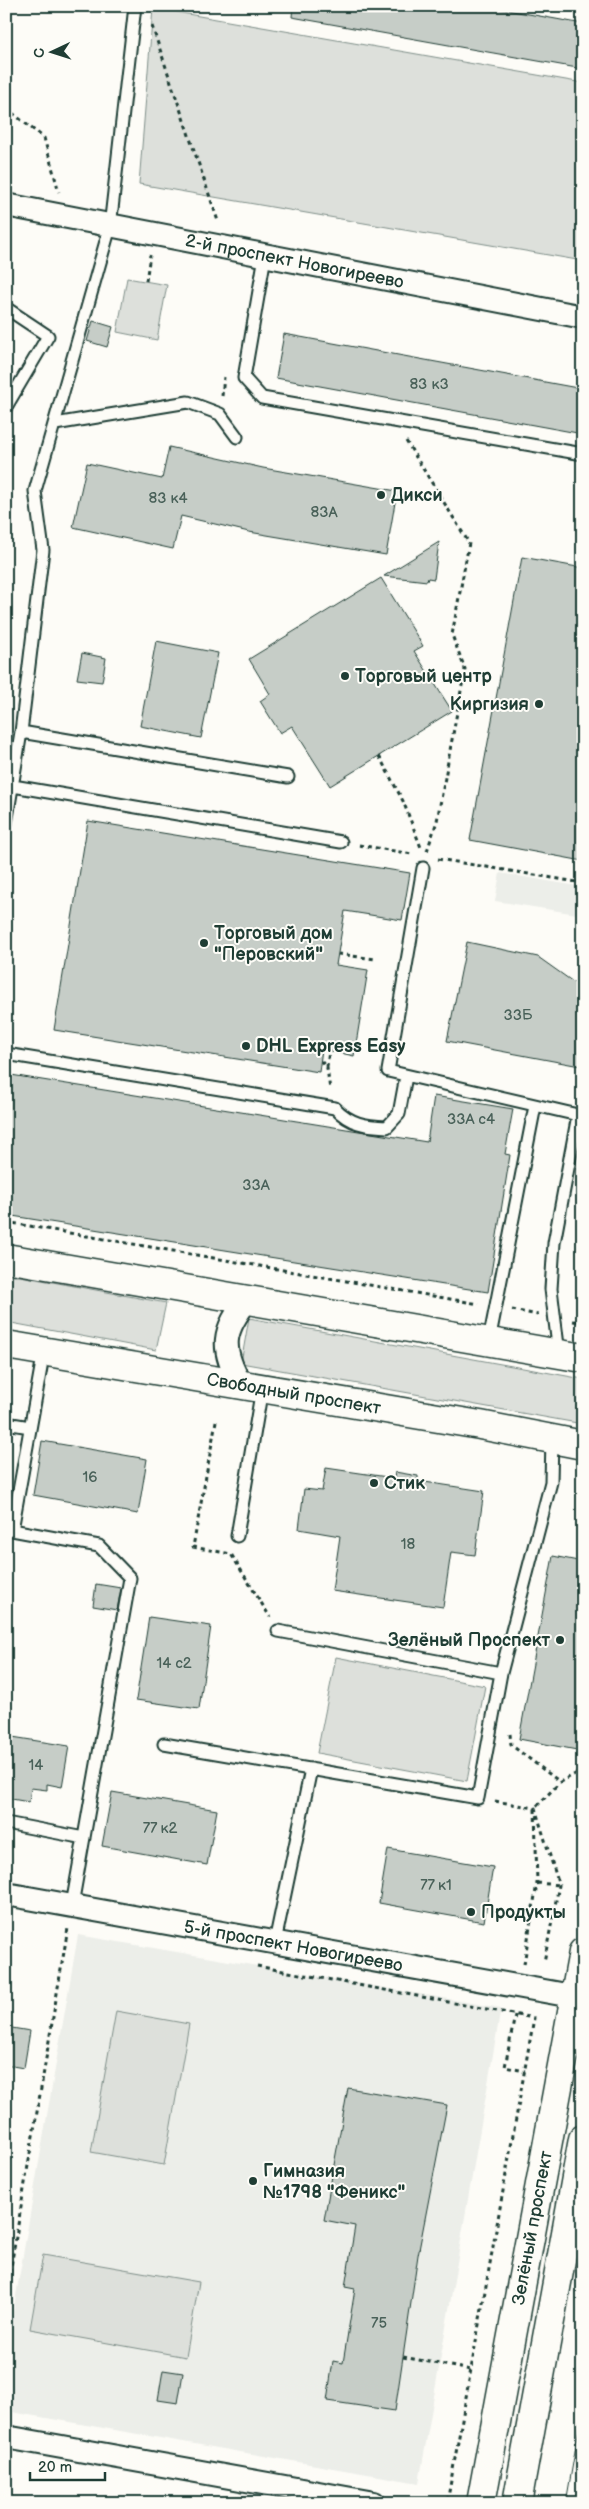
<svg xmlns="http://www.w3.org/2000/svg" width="589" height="2509" font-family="'Balsamiq Sans',sans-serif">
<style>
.built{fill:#eceee9}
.green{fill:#dde0db;stroke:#7e8e88}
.building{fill:#c6cdc7;stroke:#1f3d34}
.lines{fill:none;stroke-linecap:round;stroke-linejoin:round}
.service-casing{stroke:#1f3d34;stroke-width:15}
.minor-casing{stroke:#1f3d34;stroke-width:26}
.secondary-casing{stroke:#1f3d34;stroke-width:31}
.path{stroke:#1f3d34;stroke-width:3;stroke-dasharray:4 4;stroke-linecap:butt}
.service{stroke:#fdfcf7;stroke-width:11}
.minor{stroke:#fdfcf7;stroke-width:22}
.secondary{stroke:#fdfcf7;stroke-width:28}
.tram{stroke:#1f3d34;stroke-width:1}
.poi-dot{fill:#1f3d34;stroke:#fdfcf7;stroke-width:2}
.labels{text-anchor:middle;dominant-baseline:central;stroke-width:4;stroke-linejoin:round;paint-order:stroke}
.number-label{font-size:15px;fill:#496159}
.street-label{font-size:18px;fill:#1f3d34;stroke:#fdfcf7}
.poi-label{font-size:18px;font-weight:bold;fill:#1f3d34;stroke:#fdfcf7;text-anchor:start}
</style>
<rect width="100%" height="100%" fill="#fdfcf7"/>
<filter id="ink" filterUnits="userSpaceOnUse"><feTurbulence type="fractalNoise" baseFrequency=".02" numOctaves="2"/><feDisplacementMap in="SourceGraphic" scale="10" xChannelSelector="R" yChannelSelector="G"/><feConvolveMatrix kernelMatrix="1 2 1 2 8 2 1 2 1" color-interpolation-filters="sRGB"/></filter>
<g filter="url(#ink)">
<path class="built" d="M 500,873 L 583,887 L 583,915 L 495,901 Z
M 78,1935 L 501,2008 L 419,2483 L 6,2411 L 6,2354 Z"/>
<path class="green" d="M 153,8 L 583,83 L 583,261 L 139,184 Z
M 127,278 L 167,285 L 157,340 L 117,332 Z
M 6,1276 L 20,1276 L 166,1303 L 156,1350 L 6,1322 Z
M 249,1318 L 583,1379 L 583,1424 L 241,1363 Z
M 336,1657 L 485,1686 L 467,1781 L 317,1753 Z
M 116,2011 L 189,2024 L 164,2165 L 91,2152 Z
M 43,2255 L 199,2282 L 186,2357 L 30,2329 Z"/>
<path class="building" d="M 293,6 L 485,6 L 583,24 L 583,69 L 292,17 Z
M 93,321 L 113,327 L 107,347 L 87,341 Z
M 284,334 L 583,389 L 583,434 L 276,378 Z
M 169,447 L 263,468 L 397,491 L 386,555 L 249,532 L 181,516 L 173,549 L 73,527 L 87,463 L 162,479 Z
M 439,542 L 434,579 L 428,578 L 427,581 L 384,576 Z
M 522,557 L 583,568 L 583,861 L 470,840 Z
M 381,578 L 423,646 L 414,651 L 452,711 L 330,786 L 292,726 L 280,733 L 260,701 L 270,694 L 249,659 Z
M 156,641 L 218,653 L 201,738 L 140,726 Z
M 82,653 L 106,658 L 102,682 L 77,679 Z
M 88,821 L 410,873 L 402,920 L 345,911 L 336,965 L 368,970 L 354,1056 L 322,1049 L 319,1072 L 54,1030 Z
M 467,942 L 538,957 L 583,989 L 583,1054 L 580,1066 L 447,1041 Z
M 11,1075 L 427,1142 L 434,1096 L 513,1109 L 505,1154 L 510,1155 L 488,1292 L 6,1215 L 6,1105 Z
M 42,1441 L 147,1459 L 138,1514 L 33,1495 Z
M 326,1468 L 394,1478 L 395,1472 L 418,1476 L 418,1481 L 484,1491 L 475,1555 L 451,1552 L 443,1607 L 332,1591 L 340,1536 L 299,1529 L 304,1489 L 322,1491 Z
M 553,1556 L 583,1562 L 583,1717 L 577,1750 L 519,1739 Z
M 96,1584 L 121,1588 L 117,1610 L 93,1606 Z
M 149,1617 L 211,1626 L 199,1709 L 136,1700 Z
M 6,1736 L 69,1746 L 62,1787 L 47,1784 L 47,1790 L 31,1788 L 29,1802 L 6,1798 Z
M 112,1792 L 217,1810 L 207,1865 L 102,1846 Z
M 388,1849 L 493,1867 L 484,1922 L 379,1903 Z
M 6,2027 L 30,2031 L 24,2068 L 6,2065 Z
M 348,2088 L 447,2105 L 418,2255 L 395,2411 L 327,2401 L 333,2361 L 343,2363 L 355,2289 L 345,2287 L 355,2226 L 324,2220 Z
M 163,2370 L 183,2373 L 178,2403 L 158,2400 Z"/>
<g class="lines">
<defs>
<path id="service" d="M 265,256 L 244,378 L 262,398 L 583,454
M 6,308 L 48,336 L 6,407
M 55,424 L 188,402 L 220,414 L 237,437
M 21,732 L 288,777
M 13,786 L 341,842
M 6,824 L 21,732 L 43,550 L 35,491 L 110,227 L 135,6
M 423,868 L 388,1071 L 578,1115 L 554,1243 L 551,1289 L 559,1354
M 6,1054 L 335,1108 C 350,1124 365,1126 387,1127 L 399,1114 L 406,1076
M 489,1341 L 535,1106
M 44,1351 L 12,1530 L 99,1546 L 130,1578 L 72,1905
M 6,1423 L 30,1427
M 237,1536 L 262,1388
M 501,1673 L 551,1482 L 552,1439
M 164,1744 L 478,1798 L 501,1673 L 278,1631
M 6,1823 L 84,1838
M 275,1942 L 311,1769"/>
<g id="minor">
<path id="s1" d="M 6,205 L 583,317"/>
<path d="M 241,1385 C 220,1348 222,1331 248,1299"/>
<path id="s2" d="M 6,1894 L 583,1998"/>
<path d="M 6,2437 L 374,2503"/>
</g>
<g id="secondary">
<path d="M 6,1258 L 583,1358"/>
<path id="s3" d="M 6,1345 L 480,1425 L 583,1445"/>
<path id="s4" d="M 481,2503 L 583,1952"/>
<path d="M 517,2503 L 583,2139"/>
</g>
</defs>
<use href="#service" class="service-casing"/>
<use href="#minor" class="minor-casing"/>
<use href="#secondary" class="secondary-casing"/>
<path class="path" d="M 152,26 L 218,221
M 6,108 L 44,138 L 59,192
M 146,281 L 150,255
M 222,396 L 224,377
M 406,441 L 469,543 L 452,635 L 465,669 L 437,821 L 427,851
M 379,756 L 403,801 L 422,850
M 359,845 L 412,854
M 438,859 L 583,883
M 338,954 L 375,959
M 321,1061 L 327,1068 L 330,1090
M 327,1067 L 329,1050
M 6,1222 L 479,1304
M 512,1310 L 538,1315
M 573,1321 L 583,1322
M 216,1421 L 193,1547 L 231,1554 L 270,1617
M 510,1734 L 511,1745 L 560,1782
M 495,1801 L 535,1808 L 559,1885 L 544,1962
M 537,1883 L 559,1885
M 524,1964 L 537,1883 L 535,1808 L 560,1782 L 583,1770
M 257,1966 L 534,2018 L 447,2503
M 515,2015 L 505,2067 L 525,2071
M 6,2296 L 68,1928
M 403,2357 L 471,2370"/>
<use href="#service" class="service"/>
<use href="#minor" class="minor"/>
<use href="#secondary" class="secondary"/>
<path class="tram" d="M 566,2503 L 583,2405
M 581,2503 L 583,2492"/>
</g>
</g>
<g class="poi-dot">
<circle cx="381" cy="495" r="5"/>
<circle cx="345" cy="676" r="5"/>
<circle cx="539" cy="704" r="5"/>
<circle cx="204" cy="943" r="5"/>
<circle cx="246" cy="1046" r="5"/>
<circle cx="374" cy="1483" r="5"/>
<circle cx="560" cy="1640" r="5"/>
<circle cx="471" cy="1912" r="5"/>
<circle cx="253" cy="2181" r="5"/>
</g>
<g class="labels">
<g class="number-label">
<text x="429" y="384">83 к3</text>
<text x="168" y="498">83 к4</text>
<text x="324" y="512">83A</text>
<text x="518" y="1015">33Б</text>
<text x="471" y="1119">33А с4</text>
<text x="256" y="1185">33А</text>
<text x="90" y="1477">16</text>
<text x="408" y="1544">18</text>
<text x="174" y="1663">14 с2</text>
<text x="36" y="1765">14</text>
<text x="160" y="1828">77 к2</text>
<text x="436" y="1885">77 к1</text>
<text x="379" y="2323">75</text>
</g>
<g class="street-label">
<text stroke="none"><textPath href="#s1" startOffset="294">2-й проспект Новогиреево</textPath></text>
<text stroke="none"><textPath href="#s3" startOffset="292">Свободный проспект</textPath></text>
<text stroke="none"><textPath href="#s2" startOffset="292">5-й проспект Новогиреево</textPath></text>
<text stroke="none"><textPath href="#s4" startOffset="280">Зелёный проспект</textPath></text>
</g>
<g class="poi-label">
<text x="391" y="495">Дикси</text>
<text x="355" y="676">Торговый центр</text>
<text x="529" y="704" text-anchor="end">Киргизия</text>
<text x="214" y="933">Торговый дом<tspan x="214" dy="21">"Перовский"</tspan></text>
<text x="256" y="1046">DHL Express Easy</text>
<text x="384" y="1483">Стик</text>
<text x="550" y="1640" text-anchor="end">Зелёный Проспект</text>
<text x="481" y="1912">Продукты</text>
<text x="263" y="2171">Гимназия<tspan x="263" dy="21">№1798 "Феникс"</tspan></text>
</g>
</g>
<rect width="589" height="2509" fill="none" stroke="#fdfcf7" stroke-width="25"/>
<rect x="12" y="12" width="564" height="2484" fill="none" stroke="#1f3d34" stroke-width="2" filter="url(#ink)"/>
<g transform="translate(52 52) rotate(266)" stroke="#fdfcf7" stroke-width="4" paint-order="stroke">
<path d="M0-4L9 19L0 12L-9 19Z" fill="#1f3d34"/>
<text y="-8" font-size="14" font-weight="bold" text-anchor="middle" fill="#1f3d34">С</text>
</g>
<path d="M30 2472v8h75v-8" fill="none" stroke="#1f3d34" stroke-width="2.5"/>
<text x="38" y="2472" font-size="15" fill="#1f3d34" stroke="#fdfcf7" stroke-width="4" paint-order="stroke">20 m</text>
</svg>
